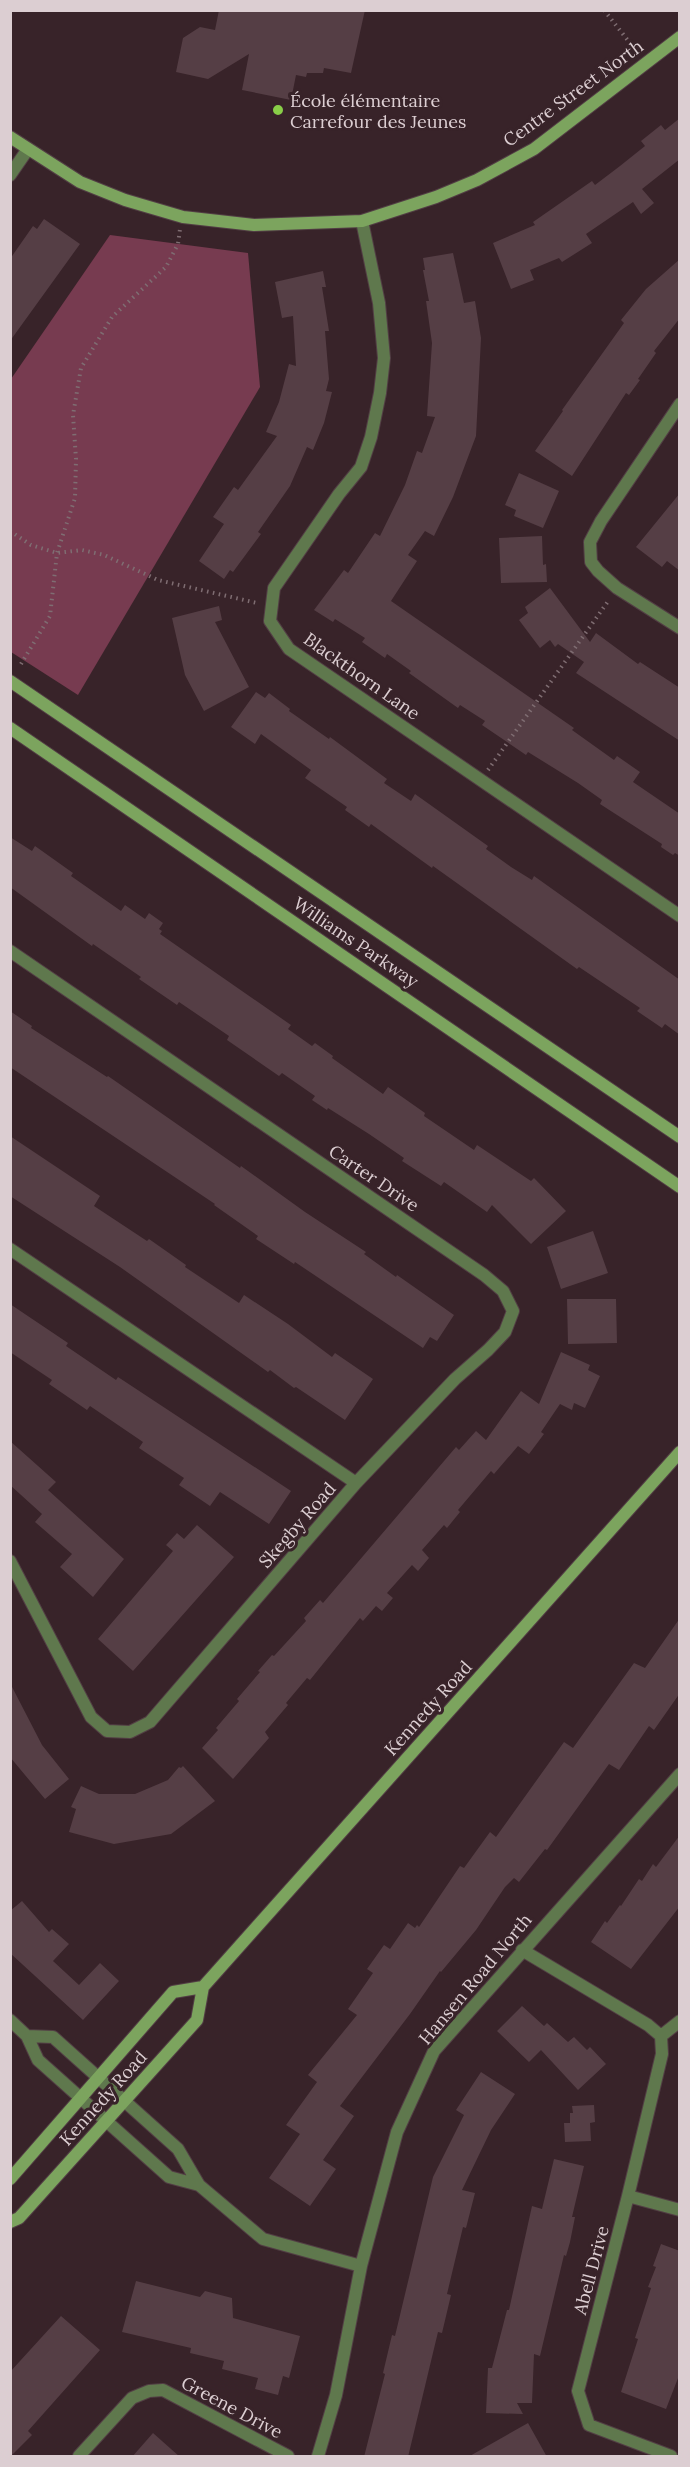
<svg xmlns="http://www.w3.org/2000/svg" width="690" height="2467" font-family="Lora,serif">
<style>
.green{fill:#773b50}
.building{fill:#553e45}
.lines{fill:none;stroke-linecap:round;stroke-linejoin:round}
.street-casing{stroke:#523e44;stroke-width:14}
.secondary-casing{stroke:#523e44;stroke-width:14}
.path{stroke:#7f6d72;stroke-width:4;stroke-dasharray:1.5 4.5;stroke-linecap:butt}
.street{stroke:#5f784d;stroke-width:12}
.secondary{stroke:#7ca45e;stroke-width:12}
.poi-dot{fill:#89ce48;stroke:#382329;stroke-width:2}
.labels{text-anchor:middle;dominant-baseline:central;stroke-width:6;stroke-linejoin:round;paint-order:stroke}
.street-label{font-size:18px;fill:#dcced2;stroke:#382329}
.poi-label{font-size:18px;fill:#dcced2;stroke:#382329;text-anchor:start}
</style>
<rect width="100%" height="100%" fill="#382329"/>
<path class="green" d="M 110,235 L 248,253 L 260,387 L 78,695 L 11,652 L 11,379 Z"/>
<path class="building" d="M 219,10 L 365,10 L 351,73 L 324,68 L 323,73 L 307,73 L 306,77 L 296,75 L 291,100 L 242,90 L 249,54 L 208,79 L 176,72 L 183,38 L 200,27 L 215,30 Z
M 680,118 L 680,159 L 642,189 L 654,203 L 641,214 L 633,202 L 586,234 L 592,243 L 562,262 L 559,258 L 530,270 L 534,280 L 511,289 L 493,243 L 535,225 L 533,222 L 592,181 L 595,185 L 620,166 L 645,146 L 641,141 L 661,125 L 665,130 Z
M 44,219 L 80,244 L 10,341 L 10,259 L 33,226 L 37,229 Z
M 453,253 L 464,303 L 475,301 L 481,338 L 476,436 L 453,497 L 434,536 L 425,531 L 408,555 L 417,561 L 391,601 L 574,728 L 572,730 L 614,760 L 617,756 L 640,772 L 633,782 L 680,814 L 680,856 L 675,853 L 673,855 L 661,847 L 662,844 L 600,804 L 602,800 L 578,783 L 528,752 L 526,755 L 482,725 L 485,721 L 460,705 L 458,708 L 409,673 L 411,671 L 387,654 L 385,658 L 362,642 L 365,638 L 335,619 L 333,622 L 314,610 L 344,570 L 348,573 L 375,533 L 380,536 L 405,485 L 417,451 L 422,453 L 435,417 L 427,416 L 432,343 L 426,301 L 429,301 L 423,270 L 425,270 L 423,258 Z
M 680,259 L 680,318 L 654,351 L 656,353 L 638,379 L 640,380 L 629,395 L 626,393 L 572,476 L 535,451 L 563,411 L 562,410 L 624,323 L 621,320 L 646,289 Z
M 323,271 L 326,287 L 322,287 L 329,331 L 325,331 L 329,379 L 326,391 L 332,392 L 324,423 L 313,450 L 307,447 L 290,486 L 258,532 L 261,534 L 233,572 L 230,570 L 224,579 L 199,561 L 224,524 L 213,517 L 234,487 L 238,490 L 277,436 L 266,432 L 279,402 L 289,364 L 296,366 L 293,316 L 282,318 L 275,282 Z
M 519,473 L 559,491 L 543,528 L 514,516 L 516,510 L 505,505 Z
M 680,493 L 680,571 L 667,561 L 662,567 L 636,547 Z
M 542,536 L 543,565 L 546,564 L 547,582 L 501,583 L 499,538 Z
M 550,588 L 590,642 L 596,633 L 638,664 L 640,662 L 680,688 L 680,741 L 576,673 L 584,662 L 558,644 L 555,647 L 550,640 L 540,648 L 519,620 L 528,613 L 525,607 Z
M 219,606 L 222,620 L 215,622 L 249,687 L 204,711 L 185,675 L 172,618 Z
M 256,692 L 265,698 L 269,693 L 290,709 L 289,711 L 329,739 L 330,737 L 387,779 L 384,783 L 411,801 L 415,794 L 488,846 L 486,849 L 511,867 L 532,880 L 534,876 L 680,980 L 680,1035 L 665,1024 L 662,1028 L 637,1011 L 640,1008 L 579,967 L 577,969 L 433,866 L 432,868 L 371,824 L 369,827 L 345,810 L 347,807 L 305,778 L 311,770 L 261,734 L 255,744 L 231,727 Z
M 10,837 L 32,851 L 35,846 L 73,873 L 71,876 L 121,911 L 125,905 L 145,919 L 149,913 L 163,923 L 159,929 L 162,931 L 160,934 L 291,1025 L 288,1029 L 312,1046 L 315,1043 L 333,1056 L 332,1058 L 383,1094 L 388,1087 L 425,1113 L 424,1116 L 474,1150 L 477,1145 L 531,1181 L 534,1178 L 566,1211 L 531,1244 L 492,1205 L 487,1212 L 444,1182 L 441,1186 L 402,1161 L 404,1158 L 369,1134 L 328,1108 L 327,1110 L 312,1100 L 315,1096 L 282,1073 L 279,1076 L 227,1040 L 229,1036 L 179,1002 L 177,1005 L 139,979 L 141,977 L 93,944 L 92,946 L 10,887 Z
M 10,1011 L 32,1026 L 31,1028 L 107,1077 L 108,1076 L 240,1168 L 241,1166 L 305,1212 L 366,1252 L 364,1254 L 396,1277 L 397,1275 L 454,1315 L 437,1341 L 430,1337 L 423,1348 L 295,1262 L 294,1264 L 256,1239 L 258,1236 L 214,1205 L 215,1204 L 10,1067 Z
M 10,1136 L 100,1196 L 94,1206 L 147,1241 L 149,1239 L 186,1265 L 185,1267 L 239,1303 L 244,1295 L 288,1324 L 332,1357 L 335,1353 L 373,1379 L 345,1420 L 296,1387 L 294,1388 L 270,1370 L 268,1372 L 120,1267 L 10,1196 Z
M 593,1231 L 608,1273 L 561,1289 L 547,1247 Z
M 567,1299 L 616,1299 L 617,1343 L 568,1344 Z
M 10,1304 L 68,1343 L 66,1346 L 116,1380 L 118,1377 L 291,1491 L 269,1524 L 220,1492 L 210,1506 L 179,1485 L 184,1478 L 139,1448 L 143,1442 L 90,1406 L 87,1410 L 49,1384 L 52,1380 L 10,1352 Z
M 561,1352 L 590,1365 L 588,1370 L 600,1376 L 585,1408 L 574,1403 L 572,1410 L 560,1404 L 541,1432 L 544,1434 L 529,1454 L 518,1446 L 494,1474 L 491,1471 L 458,1510 L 460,1512 L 447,1528 L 444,1525 L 422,1550 L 429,1558 L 418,1571 L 412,1565 L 387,1593 L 393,1598 L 382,1611 L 376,1606 L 363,1621 L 360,1618 L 310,1680 L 307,1678 L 286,1703 L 288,1705 L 265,1732 L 269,1738 L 233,1779 L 202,1748 L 218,1730 L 216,1728 L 239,1701 L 237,1699 L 260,1672 L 258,1671 L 272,1655 L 274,1656 L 306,1621 L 304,1618 L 320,1600 L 323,1603 L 456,1447 L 459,1450 L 476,1431 L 486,1440 L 521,1391 L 539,1404 Z
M 10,1441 L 56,1482 L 48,1490 L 124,1559 L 93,1597 L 60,1567 L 72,1554 L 35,1522 L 42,1514 L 10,1485 Z
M 197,1525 L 234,1557 L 133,1671 L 98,1639 L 173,1551 L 166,1545 L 177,1533 L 184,1539 Z
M 680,1618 L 680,1693 L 654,1730 L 649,1726 L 619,1770 L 609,1764 L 547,1850 L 545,1849 L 519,1882 L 514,1878 L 505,1887 L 476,1930 L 441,1972 L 440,1971 L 410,2014 L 340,2106 L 354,2116 L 323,2160 L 336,2169 L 310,2206 L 269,2178 L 300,2134 L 286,2125 L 317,2082 L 308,2075 L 357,2015 L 348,2009 L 373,1973 L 367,1969 L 384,1945 L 390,1949 L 408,1923 L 415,1928 L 417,1925 L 419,1927 L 460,1866 L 464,1868 L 490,1832 L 496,1837 L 564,1742 L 573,1748 L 634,1663 L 645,1668 Z
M 10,1683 L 42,1745 L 69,1779 L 45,1799 L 10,1757 Z
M 183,1766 L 215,1801 L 171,1834 L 114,1844 L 69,1832 L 76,1809 L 71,1807 L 81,1786 L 99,1794 L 135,1794 L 168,1780 L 179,1767 L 181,1768 Z
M 680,1835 L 680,1906 L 631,1969 L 591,1942 L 605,1921 L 607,1923 L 620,1905 L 621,1906 L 639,1879 L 642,1881 L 653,1864 L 656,1867 Z
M 22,1901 L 49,1932 L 52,1929 L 69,1944 L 53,1961 L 79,1985 L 100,1963 L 119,1981 L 83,2020 L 10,1953 L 10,1911 Z
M 522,2006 L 544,2026 L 547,2023 L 568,2042 L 574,2037 L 587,2050 L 590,2047 L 606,2064 L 578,2090 L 541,2050 L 529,2062 L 497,2031 Z
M 481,2072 L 515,2094 L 491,2130 L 462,2190 L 475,2193 L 466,2228 L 463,2227 L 447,2294 L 451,2295 L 442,2333 L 438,2332 L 408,2457 L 364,2457 L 385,2374 L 383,2373 L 392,2335 L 395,2336 L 433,2177 L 464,2115 L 456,2110 Z
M 594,2105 L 595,2122 L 590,2123 L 591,2141 L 565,2142 L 564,2123 L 570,2123 L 570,2113 L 573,2113 L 572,2106 Z
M 554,2159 L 584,2166 L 572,2217 L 575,2217 L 570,2242 L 566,2256 L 564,2255 L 540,2356 L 534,2354 L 532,2403 L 517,2403 L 523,2414 L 486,2413 L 488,2368 L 492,2368 L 507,2310 L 509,2310 L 532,2206 L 542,2209 Z
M 661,2244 L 680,2251 L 680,2373 L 666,2409 L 621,2392 L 638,2339 L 635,2338 L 651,2288 L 648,2287 L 656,2267 L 653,2266 Z
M 136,2281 L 200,2297 L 205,2291 L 232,2298 L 233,2318 L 300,2336 L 289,2378 L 283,2376 L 278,2395 L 255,2389 L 258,2378 L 222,2369 L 224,2361 L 190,2353 L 191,2348 L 122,2332 Z
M 61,2316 L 100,2350 L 28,2431 L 32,2435 L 10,2457 L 10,2372 Z
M 528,2423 L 547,2457 L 468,2457 Z
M 153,2433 L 180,2457 L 132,2457 Z"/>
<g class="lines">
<defs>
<path id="street" d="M 10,175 L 28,149
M 362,221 L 379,303 L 384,358 L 380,393 L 371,437 L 361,467 L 339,494 L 274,588 L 270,621 L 289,649 L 680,916
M 680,404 L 601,521 L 590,542 L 591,562 L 598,571 L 617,588 L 680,628
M 10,951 L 484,1275 L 503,1291 L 513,1311 L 505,1332 L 488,1350 L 455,1379 L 356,1483 L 150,1722 L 130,1732 L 107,1731 L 91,1717 L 10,1561
M 10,1249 L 356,1483
M 522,1950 L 648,2025 L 661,2036 L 662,2054 L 628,2196 L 578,2391 L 589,2425 L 671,2456
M 10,2020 L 27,2036 L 38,2060 L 169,2177 L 199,2185
M 27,2036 L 53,2037 L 178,2149 L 199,2185 L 263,2239 L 361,2266
M 661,2036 L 680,2021
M 628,2196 L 680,2210
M 79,2456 L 132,2398 L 149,2391 L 163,2390 L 288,2456
M 318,2456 L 336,2395 L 361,2266 L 397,2132 L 434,2051 L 680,1774"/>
<path id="secondary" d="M 10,137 L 80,182 L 125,200 L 183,217 L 254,225 L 362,221 L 436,197 L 477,180 L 534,149 L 680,37
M 10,681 L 680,1137
M 10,728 L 680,1187
M 10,2179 L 173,1992 L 203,1987
M 10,2222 L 19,2218 L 197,2020 L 203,1987 L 680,1452"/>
</defs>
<use href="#street" class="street-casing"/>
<use href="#secondary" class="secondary-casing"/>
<path class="path" d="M 604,10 L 637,52
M 10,531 L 31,545 L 57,553 L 82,550 L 104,555 L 158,580 L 257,603
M 21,664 L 50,616 L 57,553 L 75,498 L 76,459 L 73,415 L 81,368 L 112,317 L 166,267 L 178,244 L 180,229
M 488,770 L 609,600"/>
<use href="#street" class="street"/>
<use href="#secondary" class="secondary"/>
</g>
<circle class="poi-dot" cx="278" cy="110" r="6"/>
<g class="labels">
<g class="street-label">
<text transform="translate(573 93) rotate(-36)">Centre Street North</text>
<text transform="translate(362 676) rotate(35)">Blackthorn Lane</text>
<text transform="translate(356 942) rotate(34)">Williams Parkway</text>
<text transform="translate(374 1178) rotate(34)">Carter Drive</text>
<text transform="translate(297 1525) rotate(-49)">Skegby Road</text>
<text transform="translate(428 1708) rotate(-48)">Kennedy Road</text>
<text transform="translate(475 1979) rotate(-50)">Hansen Road North</text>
<text transform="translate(103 2098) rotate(-48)">Kennedy Road</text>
<text transform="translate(591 2270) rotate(-75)">Abell Drive</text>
<text transform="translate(232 2407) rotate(28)">Greene Drive</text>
</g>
<g class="poi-label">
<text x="290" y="100">École élémentaire<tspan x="290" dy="21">Carrefour des Jeunes</tspan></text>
</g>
</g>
<rect width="690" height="2467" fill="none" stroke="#dcced2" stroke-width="24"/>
</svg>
